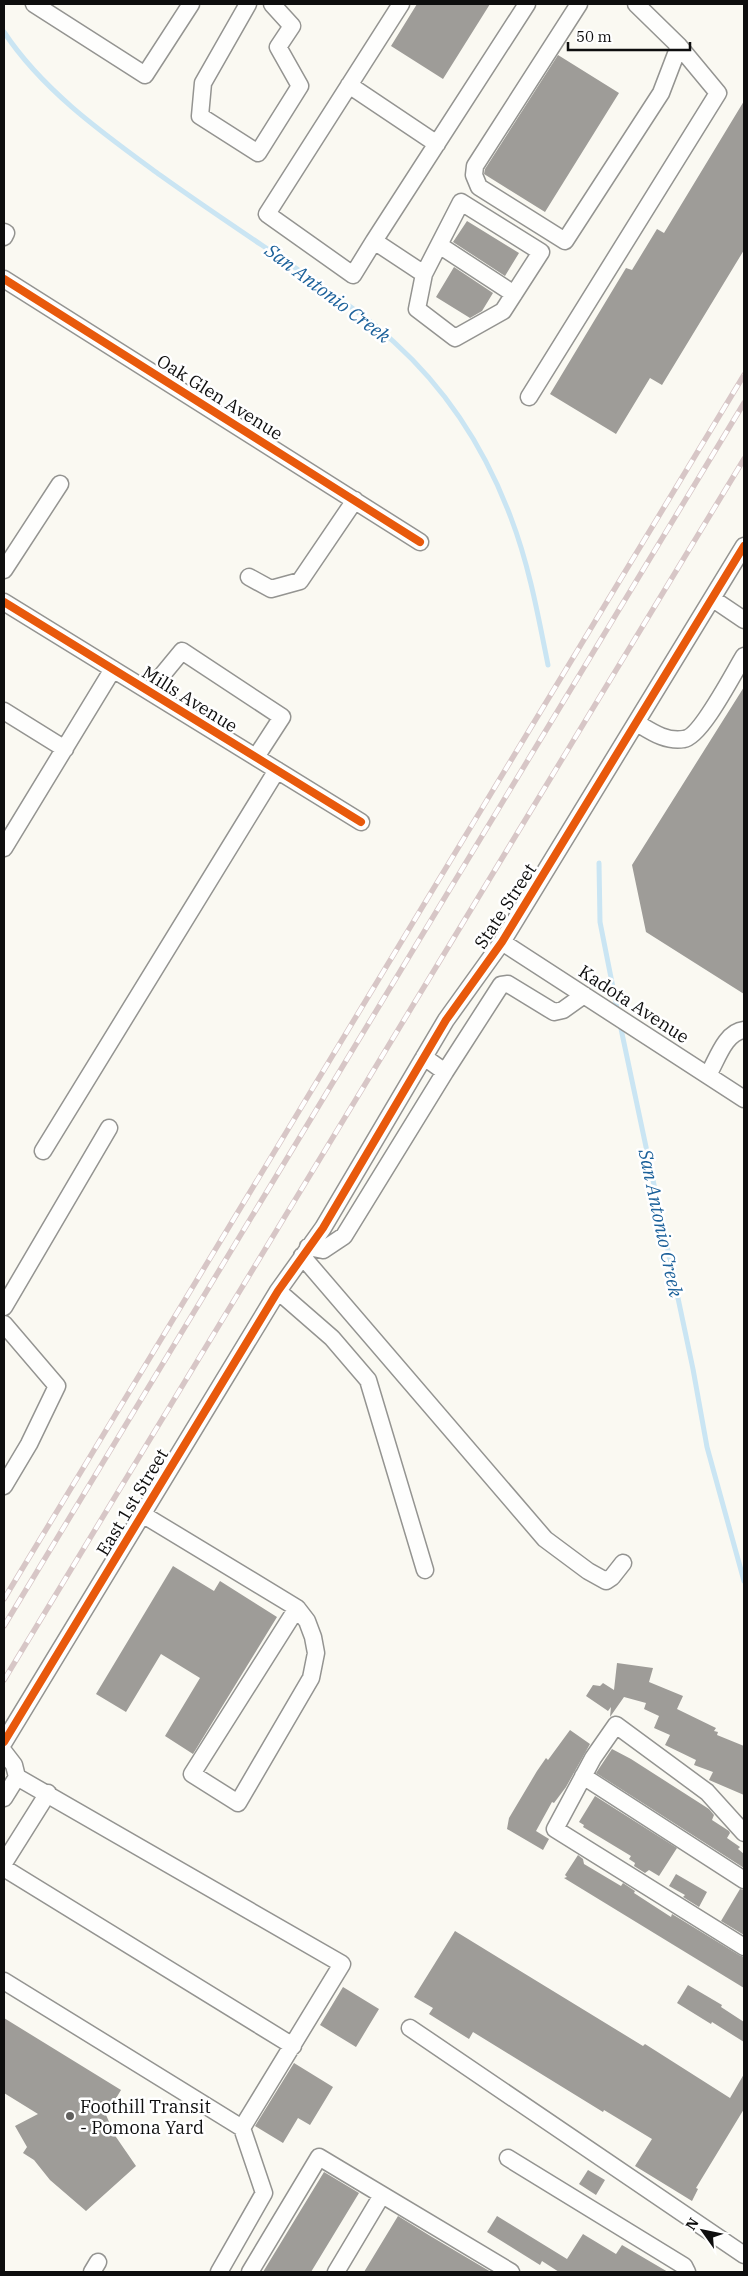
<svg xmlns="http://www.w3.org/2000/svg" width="748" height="2276" font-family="'IBM Plex Serif',serif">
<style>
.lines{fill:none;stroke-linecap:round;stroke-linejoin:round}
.stream{stroke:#cae5f3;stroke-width:5}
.building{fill:#9e9c98}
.minor-casing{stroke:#949491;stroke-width:19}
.minor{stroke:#fefefd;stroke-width:16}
.rail-casing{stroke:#d7c6c6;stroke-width:5.5}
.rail{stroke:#fff;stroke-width:4;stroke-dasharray:11;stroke-linecap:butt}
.cycleway-casing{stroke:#fff;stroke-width:11}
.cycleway{stroke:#e8590c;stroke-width:8}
.poi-dot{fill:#61605e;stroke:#fff;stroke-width:2}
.labels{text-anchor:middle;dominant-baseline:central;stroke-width:5;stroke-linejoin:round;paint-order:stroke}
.street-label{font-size:18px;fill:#0e0e0e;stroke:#fff}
.poi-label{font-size:18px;fill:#0e0e0e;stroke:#fff;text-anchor:start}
.water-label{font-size:19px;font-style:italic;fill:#1c619a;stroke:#fff}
</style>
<rect width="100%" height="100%" fill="#faf9f2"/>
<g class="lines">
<path class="stream" d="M 4,32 C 43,91 104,134 160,175 C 206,208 253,239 300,271 C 332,294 365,315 394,342 C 447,390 486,451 511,518 C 529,565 538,615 548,665
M 599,863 L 600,922 L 618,1013
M 620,1024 L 693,1369 L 707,1447 L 744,1581"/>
</g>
<path class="building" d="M 417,4 L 490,4 L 443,79 L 391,46 Z
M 558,55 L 619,93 L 545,212 L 484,174 L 485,169 Z
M 744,101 L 744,250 L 662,385 L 650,378 L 616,434 L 550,394 L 626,268 L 632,270 L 657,229 L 664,233 Z
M 467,221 L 519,253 L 505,276 L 453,242 Z
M 454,267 L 493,293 L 482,311 L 470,318 L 436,297 Z
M 744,687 L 744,994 L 646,932 L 632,865 Z
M 173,1566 L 214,1591 L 220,1581 L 277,1617 L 193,1754 L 165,1736 L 200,1678 L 161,1654 L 126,1712 L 96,1694 Z
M 617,1663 L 653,1668 L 649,1682 L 683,1696 L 677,1709 L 716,1728 L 714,1731 L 718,1732 L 717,1735 L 744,1746 L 744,1795 L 709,1780 L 713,1772 L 694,1765 L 696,1760 L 665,1745 L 670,1735 L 654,1728 L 659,1716 L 644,1709 L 646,1703 L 624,1697 L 610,1717 L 611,1707 L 608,1711 L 586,1696 L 593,1685 L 600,1686 L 603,1683 L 614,1690 Z
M 570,1730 L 590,1744 L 566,1787 L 554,1803 L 552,1802 L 536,1831 L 549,1839 L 543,1850 L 507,1829 L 509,1818 L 537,1771 L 546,1758 L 548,1760 Z
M 612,1749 L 631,1759 L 709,1809 L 714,1815 L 712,1820 L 729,1831 L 730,1833 L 727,1838 L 740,1847 L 738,1849 L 744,1854 L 744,1868 L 596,1773 Z
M 595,1796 L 677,1848 L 659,1876 L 649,1870 L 645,1873 L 634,1866 L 635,1863 L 629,1859 L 631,1856 L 583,1827 L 584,1825 L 579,1822 Z
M 578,1855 L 583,1859 L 584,1864 L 621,1886 L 623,1883 L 635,1891 L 634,1893 L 671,1917 L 672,1914 L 739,1955 L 744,1957 L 744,1988 L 564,1878 L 567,1877 L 565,1875 Z
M 676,1874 L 707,1892 L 699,1907 L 683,1897 L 685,1895 L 669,1886 Z
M 740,1889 L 744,1890 L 744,1935 L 721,1921 Z
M 455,1931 L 643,2046 L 645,2044 L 730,2098 L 744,2074 L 744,2109 L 696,2188 L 698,2189 L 692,2201 L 635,2166 L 652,2139 L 604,2110 L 603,2112 L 473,2032 L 469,2039 L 429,2014 L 433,2008 L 414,1997 Z
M 688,1985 L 722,2005 L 721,2007 L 744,2022 L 744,2042 L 712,2022 L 711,2024 L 677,2003 Z
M 343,1987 L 379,2009 L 356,2047 L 320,2025 Z
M 4,2018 L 121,2090 L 106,2115 L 116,2137 L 136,2166 L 86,2211 L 50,2180 L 34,2160 L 23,2153 L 27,2147 L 15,2126 L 38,2114 L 4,2093 Z
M 294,2063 L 333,2087 L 310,2125 L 298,2118 L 283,2143 L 255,2126 Z
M 588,2170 L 605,2180 L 596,2195 L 579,2184 Z
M 324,2172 L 359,2193 L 311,2272 L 263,2272 Z
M 398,2216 L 432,2237 L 491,2272 L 364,2272 Z
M 497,2216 L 567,2259 L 583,2234 L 616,2254 L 622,2245 L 668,2272 L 559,2272 L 542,2261 L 540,2265 L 487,2232 Z"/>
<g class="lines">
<defs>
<path id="minor" d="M 34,4 L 145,75 L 191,4
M 248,4 L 203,83 L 200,116 L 258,153 L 300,86 L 278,47 L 292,26 L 272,4
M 579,4 L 475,166 L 474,175 L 479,187 L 565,241 L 661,93 L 679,46
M 349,85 L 437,144
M 461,202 L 541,252 L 503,311 L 455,338 L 417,309 L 424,274 Z
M 4,232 L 6,233 L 4,237
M 374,241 L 353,275 L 267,214 L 401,4
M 439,245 L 514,294
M 424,274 L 374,241 L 527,4
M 4,279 L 420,542
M 529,397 L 718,93 L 679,46 L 636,4
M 4,570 L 60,484
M 249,577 L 271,589 L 300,581 L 355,500
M 713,599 L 744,620
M 4,602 L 361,822
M 149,691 L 182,651 L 282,717 L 256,757
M 4,711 L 65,749
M 637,723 C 652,732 666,742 684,739 C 701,737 734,672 744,656
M 4,848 L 113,669
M 502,942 L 744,1099
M 445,1072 L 501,985 L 508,984 L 554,1012 L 563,1010 L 584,995
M 708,1075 C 717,1060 725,1032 744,1030
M 43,1151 L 277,770
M 308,1247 L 323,1250 L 344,1236 L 445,1072 L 424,1057
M 302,1256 L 545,1539 L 588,1571 L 606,1581 L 612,1577 L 623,1563
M 278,1291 L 332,1338 L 368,1380 L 425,1570
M 4,1307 L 109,1128
M 4,1324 L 57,1386 L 29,1444 L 4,1486
M 142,1514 L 297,1608 L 307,1621 L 313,1637 L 316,1653 L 311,1678 L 238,1803 L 192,1774 L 297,1608
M 4,1742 L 278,1291 L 323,1228 L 446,1020 L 502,942 L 744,546
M 4,1752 L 14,1765 L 17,1777 L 4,1798
M 583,1776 L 744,1880
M 744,1833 L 707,1792 L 616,1725 L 593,1758 L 555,1829 L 744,1947
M 4,1863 L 48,1793
M 4,1868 L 293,2046
M 4,1981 L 242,2128 L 342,1964 L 17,1777
M 410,2028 L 744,2255
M 508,2158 L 684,2266 L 687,2272
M 92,2272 L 98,2262
M 219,2272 L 264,2193 L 242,2128
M 250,2272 L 319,2157 L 511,2272
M 336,2272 L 382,2195"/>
</defs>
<use href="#minor" class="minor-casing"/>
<use href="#minor" class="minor"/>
<defs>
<path id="rail" d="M 4,1599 L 744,375
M 4,1626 L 744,403
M 4,1680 L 744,459"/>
</defs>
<use href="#rail" class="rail-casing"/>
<use href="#rail" class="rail"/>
<defs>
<path id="cycleway" d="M 4,279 L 420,542
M 4,602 L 361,822
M 4,1742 L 278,1291 L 323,1228 L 446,1020 L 502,942 L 744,546"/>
</defs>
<use href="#cycleway" class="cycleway-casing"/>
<use href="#cycleway" class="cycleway"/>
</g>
<circle class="poi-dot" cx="70" cy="2116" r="5"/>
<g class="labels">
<g class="street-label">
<text transform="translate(220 397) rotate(32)">Oak Glen Avenue</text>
<text transform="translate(190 699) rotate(32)">Mills Avenue</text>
<text transform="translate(505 906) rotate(-57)">State Street</text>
<text transform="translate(634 1004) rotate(33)">Kadota Avenue</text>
<text transform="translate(132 1502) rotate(-59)">East 1st Street</text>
</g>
<g class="poi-label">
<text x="80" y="2106">Foothill Transit<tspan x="80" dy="21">- Pomona Yard</tspan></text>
</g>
<g class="water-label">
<text transform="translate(328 293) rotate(37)">San Antonio Creek</text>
<text transform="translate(661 1223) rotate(78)">San Antonio Creek</text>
</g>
</g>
<rect width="748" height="2276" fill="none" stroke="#0e0e0e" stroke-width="10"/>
<g transform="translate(703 2231) rotate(303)" stroke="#ffffff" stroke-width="4" paint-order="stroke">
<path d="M0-4L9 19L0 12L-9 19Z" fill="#0e0e0e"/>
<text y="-8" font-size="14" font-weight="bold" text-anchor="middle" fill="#0e0e0e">N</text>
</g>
<path d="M568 42v8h122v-8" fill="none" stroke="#0e0e0e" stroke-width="2.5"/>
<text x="576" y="42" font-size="15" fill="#0e0e0e" stroke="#ffffff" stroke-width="4" paint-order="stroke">50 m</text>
</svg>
